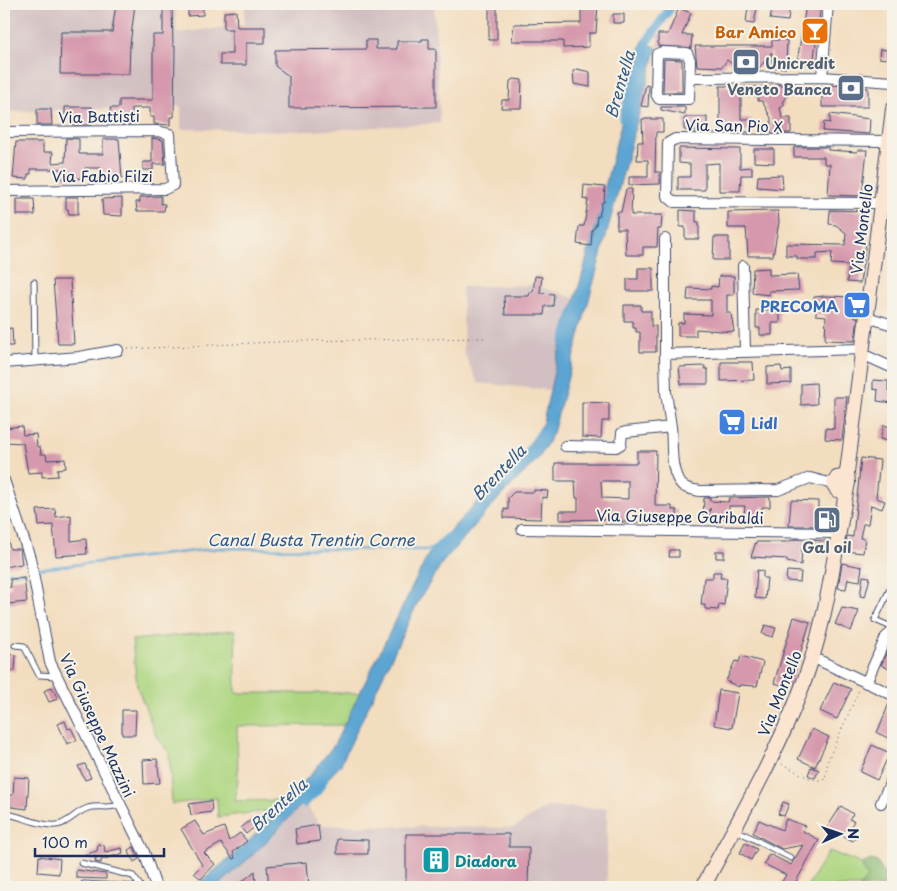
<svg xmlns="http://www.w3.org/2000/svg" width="897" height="891" font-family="'Playpen Sans',sans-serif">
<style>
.built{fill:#f7d1c9}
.industrial{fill:#d2bfc1}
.green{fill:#aed681;stroke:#648270}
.forest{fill:#8ab76f;stroke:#527366}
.water{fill:#5ba5d3;stroke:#3b6a98}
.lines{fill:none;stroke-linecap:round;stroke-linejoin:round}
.stream{stroke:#5ba5d3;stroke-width:2.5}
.canal{stroke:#5ba5d3;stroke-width:9}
.building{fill:#d598ac;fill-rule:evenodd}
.service-casing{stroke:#3b496d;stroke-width:7}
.minor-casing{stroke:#3b496d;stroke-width:12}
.secondary-casing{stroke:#3b496d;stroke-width:16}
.path{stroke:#3b496d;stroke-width:1;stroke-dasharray:1 4;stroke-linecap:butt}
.service{stroke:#fff;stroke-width:5}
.minor{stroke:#fff;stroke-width:10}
.secondary{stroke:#fce5d0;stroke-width:14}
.labels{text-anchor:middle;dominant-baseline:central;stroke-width:4;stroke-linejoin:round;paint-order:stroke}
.food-label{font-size:15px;font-weight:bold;fill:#c56008;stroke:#f7f3e8;text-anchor:end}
.service-label{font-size:15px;font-weight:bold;fill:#4e5e75;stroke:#f7f3e8;text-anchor:start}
.street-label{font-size:15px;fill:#1b2f5e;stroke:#f7f3e8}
.shop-label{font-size:15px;font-weight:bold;fill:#366cbe;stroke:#f7f3e8;text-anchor:end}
.culture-label{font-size:15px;font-weight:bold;fill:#0d838f;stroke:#f7f3e8;text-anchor:start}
.water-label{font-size:16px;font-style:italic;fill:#315887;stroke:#f7f3e8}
</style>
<rect width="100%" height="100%" fill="#f7f3e8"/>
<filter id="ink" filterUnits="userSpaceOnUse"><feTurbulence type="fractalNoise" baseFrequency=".02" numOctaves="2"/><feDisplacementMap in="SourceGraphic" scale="10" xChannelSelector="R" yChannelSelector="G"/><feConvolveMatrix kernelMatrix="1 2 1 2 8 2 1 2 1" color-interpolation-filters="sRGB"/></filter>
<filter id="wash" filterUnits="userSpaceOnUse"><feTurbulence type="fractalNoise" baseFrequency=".0096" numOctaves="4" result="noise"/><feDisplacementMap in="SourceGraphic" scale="20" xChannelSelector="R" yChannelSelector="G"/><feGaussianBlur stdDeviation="1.12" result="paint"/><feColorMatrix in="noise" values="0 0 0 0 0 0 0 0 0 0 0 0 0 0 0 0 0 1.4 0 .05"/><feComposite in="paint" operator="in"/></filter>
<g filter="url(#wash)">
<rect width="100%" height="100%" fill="#f3ddbf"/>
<path class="built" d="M 893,210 L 893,257 L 886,257 Z"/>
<path class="industrial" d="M 4,4 L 175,4 L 177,33 L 244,25 L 245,4 L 434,4 L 440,123 L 312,131 L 181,129 L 181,106 L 4,112 Z
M 535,285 L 574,298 L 551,390 L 478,383 L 464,353 L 462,287 Z
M 305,803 L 320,825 L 513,828 L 547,807 L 607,808 L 607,887 L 217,887 L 256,852 Z"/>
<path class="green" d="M 235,630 L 236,693 L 360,693 L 344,725 L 237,726 L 238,779 L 235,801 L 286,800 L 268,819 L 266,811 L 218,817 L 217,798 L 172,804 L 169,752 L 157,738 L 137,686 L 132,640 Z
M 829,851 L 862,864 L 864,873 L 869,877 L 859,887 L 807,887 Z"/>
<path class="forest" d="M 871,860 L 877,862 L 884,874 L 890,875 L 893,887 L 859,887 L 868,877 L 864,873 L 862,864 Z"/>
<path class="water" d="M 642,42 L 657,47 L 553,433 L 539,458 L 499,498 L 442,563 L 418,602 L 340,766 L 256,852 L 217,887 L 195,887 L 248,842 L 312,773 L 334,745 L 429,553 L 531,445 L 543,422 L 557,358 L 582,276 Z"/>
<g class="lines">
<path class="stream" d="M 561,343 L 570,312
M 521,456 L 541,428
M 38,569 L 221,548 L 431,550 L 447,534
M 4,573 L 25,572"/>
<path class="canal" d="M 643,55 L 648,40 L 673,4
M 623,119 L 632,84
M 304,803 L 317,791 L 324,779"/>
</g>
<g id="blocks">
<path class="building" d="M 116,4 L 135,4 L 130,45 L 129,74 L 60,74 L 61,32 L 112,32 Z
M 188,4 L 203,4 L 203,15 L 188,16 Z
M 489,4 L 497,4 L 497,40 L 489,40 Z
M 581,4 L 598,4 L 596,33 L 589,33 L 589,47 L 563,48 L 563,41 L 512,41 L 514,24 L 581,23 Z
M 773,4 L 790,4 L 788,21 L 770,19 Z
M 806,4 L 821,4 L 813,65 L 797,63 Z
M 163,6 L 172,6 L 173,46 L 175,46 L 174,117 L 170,117 L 170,125 L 154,124 L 154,117 L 150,117 L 150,108 L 132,108 L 132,123 L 112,121 L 110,108 L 119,108 L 119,100 L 153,100 L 153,35 L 163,35 Z
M 748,7 L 757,8 L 754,24 L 746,23 Z
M 679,8 L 691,13 L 682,35 L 692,35 L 691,48 L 658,46 L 658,34 L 668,34 Z
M 236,11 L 237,27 L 265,27 L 265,43 L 246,43 L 246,65 L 220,65 L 220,54 L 232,54 L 232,29 L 224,29 L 224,12 Z
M 613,14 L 624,14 L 624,23 L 613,23 Z
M 422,39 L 429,39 L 429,49 L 436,49 L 436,107 L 289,108 L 289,76 L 275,66 L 275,50 L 366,49 L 366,40 L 376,40 L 376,49 L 397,49 L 397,41 L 422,41 Z
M 772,40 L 787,40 L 786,68 L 771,67 L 772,52 L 760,67 L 736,67 L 727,60 L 722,67 L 697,66 L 695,46 L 772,46 Z
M 880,49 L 887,50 L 886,59 L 879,58 Z
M 664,59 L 682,60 L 682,92 L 663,92 Z
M 577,69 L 590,72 L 590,87 L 574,84 L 573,71 Z
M 514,79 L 522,80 L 521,108 L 501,108 L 502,100 L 509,100 L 510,81 Z
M 778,84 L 786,86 L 786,90 L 791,90 L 783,103 L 785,105 L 780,108 L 782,118 L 791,118 L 791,133 L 771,133 L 771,118 L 762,101 L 758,101 L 758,95 L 741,95 L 741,119 L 752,119 L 752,132 L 720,132 L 720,86 L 776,87 Z
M 646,85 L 649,86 L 648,107 L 641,106 Z
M 830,85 L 868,88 L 868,107 L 822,107 L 822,87 L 830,87 Z
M 65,107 L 92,107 L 92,125 L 73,125 L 73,114 L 65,115 Z
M 661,107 L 685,107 L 685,115 L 661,110 Z
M 37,109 L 51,109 L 52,125 L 37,125 Z
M 830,114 L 870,119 L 869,134 L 823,131 L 824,122 L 830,123 Z
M 687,117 L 707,117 L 707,132 L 684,130 L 684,119 Z
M 642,119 L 663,119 L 663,132 L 656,132 L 655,172 L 660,172 L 660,184 L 629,185 L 629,177 L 648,177 L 648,160 L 637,160 L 638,142 L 643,142 Z
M 66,138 L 79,139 L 79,154 L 103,154 L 103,139 L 119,139 L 122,178 L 101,178 L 101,168 L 85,168 L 85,178 L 62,179 L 61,169 L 31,169 L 31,174 L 28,174 L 28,179 L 13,178 L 16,142 L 43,142 L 43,152 L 53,152 L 52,163 L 65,162 Z
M 152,138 L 163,140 L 165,164 L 153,164 L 153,170 L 143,170 L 143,162 L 152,162 Z
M 794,147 L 828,147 L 828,150 L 857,152 L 858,150 L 867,150 L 862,196 L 828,195 L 830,164 L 824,164 L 824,157 L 794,157 Z
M 679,148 L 740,149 L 740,168 L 752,167 L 752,175 L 741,175 L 740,191 L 719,191 L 719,163 L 705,164 L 705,190 L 678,190 L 678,177 L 690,177 L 690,164 L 679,163 Z
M 754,149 L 774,149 L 774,163 L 754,162 Z
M 782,175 L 783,189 L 757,187 L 758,176 Z
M 584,185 L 605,187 L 604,202 L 602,202 L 599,217 L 597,216 L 596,225 L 592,230 L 591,246 L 577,244 L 579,226 L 584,226 L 588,200 L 583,199 Z
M 626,189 L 632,189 L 631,215 L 662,215 L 661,229 L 658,229 L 657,247 L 643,247 L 643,255 L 626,255 L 625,229 L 617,229 L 617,212 L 621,212 Z
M 161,196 L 161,204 L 165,204 L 164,211 L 137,211 L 136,202 L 140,202 L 140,197 Z
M 66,197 L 78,197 L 78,214 L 69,214 L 68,209 L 66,209 Z
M 122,198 L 122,216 L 103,215 L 102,199 Z
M 17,199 L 34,199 L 35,215 L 17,215 Z
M 680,210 L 696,211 L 696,222 L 699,222 L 699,239 L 685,239 L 685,227 L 680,227 Z
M 830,210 L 865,211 L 863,242 L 866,242 L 860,283 L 847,282 L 849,265 L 831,264 L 832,252 L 817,253 L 817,259 L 797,259 L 797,256 L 786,256 L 786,244 L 845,245 L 846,233 L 836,225 L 829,224 Z
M 778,211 L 779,222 L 773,256 L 748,256 L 746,228 L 728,228 L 728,212 Z
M 714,237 L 729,237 L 729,260 L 713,260 Z
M 638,268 L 653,268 L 653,291 L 627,291 L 627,279 L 638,279 Z
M 769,268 L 769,275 L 797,274 L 799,290 L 769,291 L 769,295 L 752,293 L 753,269 Z
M 535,276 L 542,277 L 540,293 L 554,294 L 553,306 L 545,306 L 544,315 L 505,315 L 504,296 L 529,296 L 530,292 L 533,292 Z
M 719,276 L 734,276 L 734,295 L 727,295 L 727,313 L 731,313 L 734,332 L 696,329 L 696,336 L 678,336 L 678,323 L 684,323 L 684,314 L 711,315 L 711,300 L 687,300 L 688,288 L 711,289 L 711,286 L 718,287 Z
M 53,280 L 70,280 L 74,344 L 58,344 Z
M 824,296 L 856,297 L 855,317 L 858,317 L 855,341 L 825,340 L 826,316 L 816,315 L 816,310 L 814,310 L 814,297 Z
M 624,305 L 641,305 L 641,311 L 651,311 L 651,326 L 656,326 L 656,352 L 640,352 L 640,332 L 636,332 L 636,328 L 633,328 L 633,321 L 624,321 Z
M 756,310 L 780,310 L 780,323 L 772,323 L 772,335 L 760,335 L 760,328 L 756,328 Z
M 12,328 L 13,346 L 4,346 L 4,329 Z
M 721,362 L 753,362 L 754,380 L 721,381 Z
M 705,366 L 705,369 L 708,369 L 708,384 L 681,384 L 679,367 Z
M 781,366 L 782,371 L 791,370 L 791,383 L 767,384 L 767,367 Z
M 873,380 L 888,381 L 888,390 L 893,390 L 893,403 L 877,401 L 878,390 L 873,389 Z
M 816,383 L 817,404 L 801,405 L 801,384 Z
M 834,397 L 847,397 L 842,440 L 825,439 L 826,428 L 834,429 Z
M 582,402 L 609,403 L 609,421 L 602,421 L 601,438 L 582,437 Z
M 884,425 L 893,428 L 893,443 L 880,439 Z
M 22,426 L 23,435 L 36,434 L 37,447 L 40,447 L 41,454 L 46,454 L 47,460 L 65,459 L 66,468 L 57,469 L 58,476 L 42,477 L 42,472 L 28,473 L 23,443 L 5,442 L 4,428 Z
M 637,451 L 656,451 L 655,506 L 672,506 L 672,510 L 677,510 L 677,519 L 654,522 L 622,522 L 622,519 L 560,520 L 560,511 L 578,511 L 578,498 L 576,498 L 575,481 L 555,481 L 555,463 L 637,463 ZM 601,481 L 628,481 L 628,499 L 602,498 Z
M 861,458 L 880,460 L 876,498 L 885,501 L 882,509 L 871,505 L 868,524 L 863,524 L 860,538 L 865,539 L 863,553 L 845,551 L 847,536 L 853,537 Z
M 534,490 L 548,491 L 547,498 L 542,497 L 541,519 L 504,518 L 504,509 L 508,510 L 508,498 L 514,492 L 534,492 Z
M 770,497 L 770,507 L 762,507 L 761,516 L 744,515 L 745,506 L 729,506 L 729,518 L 709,518 L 710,508 L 709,518 L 703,518 L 704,498 L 710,498 L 710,501 L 728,502 L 729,498 Z
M 791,500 L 818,501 L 818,512 L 833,514 L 832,523 L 817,521 L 817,526 L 789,526 Z
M 55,509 L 56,517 L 71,515 L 71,541 L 86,539 L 87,554 L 56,556 L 53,525 L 39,526 L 37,510 Z
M 4,533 L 6,533 L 10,549 L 20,549 L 22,564 L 4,567 Z
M 796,539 L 826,541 L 825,549 L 802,547 L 801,565 L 787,562 L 787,559 L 751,557 L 756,542 L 786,542 Z
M 670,550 L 679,550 L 679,557 L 669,557 Z
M 716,551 L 724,551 L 724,558 L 716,558 Z
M 842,563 L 862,567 L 860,581 L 848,579 L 846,589 L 838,588 Z
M 757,570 L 763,571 L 763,578 L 767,578 L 765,599 L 755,598 Z
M 787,571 L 801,572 L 800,582 L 786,581 Z
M 713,572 L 721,572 L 720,578 L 727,578 L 724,605 L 719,604 L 718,610 L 705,609 L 705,605 L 701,605 L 704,578 L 713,578 Z
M 863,576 L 870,577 L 865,597 L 860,596 Z
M 24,578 L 27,602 L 8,604 L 6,588 L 11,587 L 10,579 Z
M 842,608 L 859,611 L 851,631 L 835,624 Z
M 794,617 L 810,622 L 790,687 L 774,683 Z
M 765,625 L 776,628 L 773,637 L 762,634 Z
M 888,650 L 893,652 L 893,671 L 881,665 Z
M 4,654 L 16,655 L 15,671 L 4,670 Z
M 741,656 L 763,662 L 757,686 L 739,685 L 739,687 L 726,681 L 735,661 L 739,662 Z
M 834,682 L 851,689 L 837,719 L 820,711 Z
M 52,687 L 58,699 L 49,702 L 44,691 Z
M 719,690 L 738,693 L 732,728 L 714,725 Z
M 890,701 L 893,702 L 893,740 L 877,733 Z
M 122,710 L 136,710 L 135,735 L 122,735 Z
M 65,721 L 68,729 L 71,728 L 77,740 L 67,744 L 58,724 Z
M 812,729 L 829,737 L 815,767 L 798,759 Z
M 872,745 L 890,753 L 877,780 L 860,772 Z
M 157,759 L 160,783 L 144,784 L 143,760 Z
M 85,764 L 91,778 L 85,780 L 78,766 Z
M 811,767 L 819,770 L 815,778 L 808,775 Z
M 14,777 L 29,778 L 27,809 L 4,806 L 4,795 L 13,795 Z
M 211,801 L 212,812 L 191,815 L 189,804 Z
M 783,802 L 789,804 L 784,816 L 778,814 Z
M 841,806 L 853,814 L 849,819 L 854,821 L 849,829 L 857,833 L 857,836 L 853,841 L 827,828 Z
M 257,815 L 262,821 L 246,834 L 241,828 Z
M 786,819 L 805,826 L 803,831 L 819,840 L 793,887 L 779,887 L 786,875 L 764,864 L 769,854 L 791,865 L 803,845 L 782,849 L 753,833 L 759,820 L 782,830 Z
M 195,821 L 204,835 L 224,827 L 229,841 L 240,833 L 247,841 L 233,852 L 235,858 L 233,859 L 221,843 L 204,853 L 215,864 L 201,879 L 194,873 L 202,865 L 181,829 Z
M 318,825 L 320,841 L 297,844 L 295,829 Z
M 406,834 L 509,834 L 509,847 L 529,847 L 528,887 L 406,887 Z
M 337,839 L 368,840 L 368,854 L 337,854 Z
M 745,843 L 757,849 L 751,860 L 740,853 Z
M 98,844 L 104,845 L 105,852 L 122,848 L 123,853 L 101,860 L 101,863 L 95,862 L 96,857 L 84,855 L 97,851 Z
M 134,847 L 139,859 L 134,862 L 128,850 Z
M 39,856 L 60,859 L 59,874 L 38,872 Z
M 307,862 L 309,887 L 269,887 L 267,866 Z
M 76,870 L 106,874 L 106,879 L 76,878 Z
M 255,871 L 256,887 L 236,887 Z"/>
</g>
</g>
<g filter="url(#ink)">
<use href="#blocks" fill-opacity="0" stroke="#3b496d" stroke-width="1"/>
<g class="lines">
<defs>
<path id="service" d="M 34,282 L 35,361
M 892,631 L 889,626 L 875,620 L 890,589 L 893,591
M 15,645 L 24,646 L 39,675 L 56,676
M 8,814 C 23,817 48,829 61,824 C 71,820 78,811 88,808 C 99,805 109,809 119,805
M 736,830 L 791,858
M 81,863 L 133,876 L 141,887
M 84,884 L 137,887"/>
<path id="minor" d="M 662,52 L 687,53 L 690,60 L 689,99 L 659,99 L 656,94 L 657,54 Z
M 822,77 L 828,4
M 691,78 L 822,77 L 893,82
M 4,132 L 157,131 L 170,134 L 173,185 L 165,189 L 4,191
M 880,203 L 674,202 L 667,196 L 668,143 L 675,139 L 888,141
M 743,266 L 745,352
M 867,317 L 893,325
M 665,354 L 665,239
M 862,354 L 893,368
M 4,363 L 79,357 L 118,350
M 671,427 C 673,443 669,472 682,485 C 686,489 695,490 700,491 L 778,490 L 810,478 L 829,483 L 835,488
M 565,446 L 616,447 L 621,444 L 622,433 L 626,432 L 671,427 L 666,392 L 665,354 L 862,349
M 4,480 L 30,558 L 50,662 L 144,852 L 156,887
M 522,529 L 838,533
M 812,657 L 893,695
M 866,683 L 886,637 L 893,631
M 881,803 L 893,777"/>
<path id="secondary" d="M 846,489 L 837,490 L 834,484 L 837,478 L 843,477 L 847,472
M 703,887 C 742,813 787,738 812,658 C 830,601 836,541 848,483 L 847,472 L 893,109"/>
</defs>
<use href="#service" class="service-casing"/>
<use href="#minor" class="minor-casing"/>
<use href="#secondary" class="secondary-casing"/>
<path class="path" d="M 128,349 L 297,341 L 485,338
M 782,764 C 793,769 813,784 825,779 L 828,760 L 859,690"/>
<use href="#service" class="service"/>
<use href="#minor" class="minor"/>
<use href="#secondary" class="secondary"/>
</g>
</g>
<defs>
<symbol id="bar-square" viewBox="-11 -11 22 22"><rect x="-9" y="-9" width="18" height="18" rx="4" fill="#e8710a" stroke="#f7f3e8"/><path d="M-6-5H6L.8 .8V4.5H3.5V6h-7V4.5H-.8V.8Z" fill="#fff"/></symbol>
<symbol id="bank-square" viewBox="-11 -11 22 22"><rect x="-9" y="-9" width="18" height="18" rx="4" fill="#5c6f8a" stroke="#f7f3e8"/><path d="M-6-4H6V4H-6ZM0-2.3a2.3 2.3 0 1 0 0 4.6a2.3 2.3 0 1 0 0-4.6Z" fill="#fff"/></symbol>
<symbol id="supermarket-square" viewBox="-11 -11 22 22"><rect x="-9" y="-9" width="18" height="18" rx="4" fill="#3f7fe0" stroke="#f7f3e8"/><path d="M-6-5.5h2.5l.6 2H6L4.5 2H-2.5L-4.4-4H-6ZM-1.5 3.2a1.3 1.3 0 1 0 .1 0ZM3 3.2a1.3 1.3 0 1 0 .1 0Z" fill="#fff"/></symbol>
<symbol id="fuel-square" viewBox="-11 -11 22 22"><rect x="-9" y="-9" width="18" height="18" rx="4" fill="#5c6f8a" stroke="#f7f3e8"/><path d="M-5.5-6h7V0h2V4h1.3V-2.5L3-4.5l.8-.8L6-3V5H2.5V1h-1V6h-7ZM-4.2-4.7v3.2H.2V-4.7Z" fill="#fff"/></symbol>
<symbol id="building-square" viewBox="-11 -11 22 22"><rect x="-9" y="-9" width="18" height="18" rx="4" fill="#0f9aa8" stroke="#f7f3e8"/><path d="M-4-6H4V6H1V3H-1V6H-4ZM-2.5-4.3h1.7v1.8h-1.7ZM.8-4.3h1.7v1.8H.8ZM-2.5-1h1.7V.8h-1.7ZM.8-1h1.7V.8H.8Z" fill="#fff"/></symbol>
</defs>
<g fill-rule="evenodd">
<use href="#bar-square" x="799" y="15" width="32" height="32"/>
<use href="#bank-square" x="730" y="46" width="32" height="32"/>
<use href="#bank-square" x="835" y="72" width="32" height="32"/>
<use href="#supermarket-square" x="841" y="289" width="32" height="32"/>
<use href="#supermarket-square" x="716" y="406" width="32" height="32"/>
<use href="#fuel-square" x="811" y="504" width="32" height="32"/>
<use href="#building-square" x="420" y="844" width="32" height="32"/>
</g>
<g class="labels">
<g class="food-label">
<text x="796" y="31">Bar Amico</text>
</g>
<g class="service-label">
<text x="765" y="62">Unicredit</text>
<text x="832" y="88" text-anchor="end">Veneto Banca</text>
<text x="827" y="546" text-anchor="middle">Gal oil</text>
</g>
<g class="street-label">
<text transform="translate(99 116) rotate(-1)">Via Battisti</text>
<text transform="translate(734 125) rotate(1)">Via San Pio X</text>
<text x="102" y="175">Via Fabio Filzi</text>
<text transform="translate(861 229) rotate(-83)">Via Montello</text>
<text transform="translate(680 516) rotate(1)">Via Giuseppe Garibaldi</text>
<text transform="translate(779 693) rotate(-68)">Via Montello</text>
<text transform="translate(98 725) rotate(65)">Via Giuseppe Mazzini</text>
</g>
<g class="shop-label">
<text x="838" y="305">PRECOMA</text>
<text x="751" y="422" text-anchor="start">Lidl</text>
</g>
<g class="culture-label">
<text x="455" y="860">Diadora</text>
</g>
<g class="water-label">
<text transform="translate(619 84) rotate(-74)">Brentella</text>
<text transform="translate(498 472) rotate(-46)">Brentella</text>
<text x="311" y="539">Canal Busta Trentin Corne</text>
<text transform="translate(278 804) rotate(-42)">Brentella</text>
</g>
</g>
<rect width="897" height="891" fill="none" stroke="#f7f3e8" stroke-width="20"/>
<g transform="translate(840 834) rotate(88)" stroke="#f7f3e8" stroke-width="4" paint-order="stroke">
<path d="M0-4L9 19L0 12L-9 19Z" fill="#1b2f5e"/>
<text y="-8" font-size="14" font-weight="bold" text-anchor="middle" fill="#1b2f5e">N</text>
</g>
<path d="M35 848v8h129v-8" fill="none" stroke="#1b2f5e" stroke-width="2.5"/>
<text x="42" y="848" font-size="15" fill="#1b2f5e" stroke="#f7f3e8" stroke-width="4" paint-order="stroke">100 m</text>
</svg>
